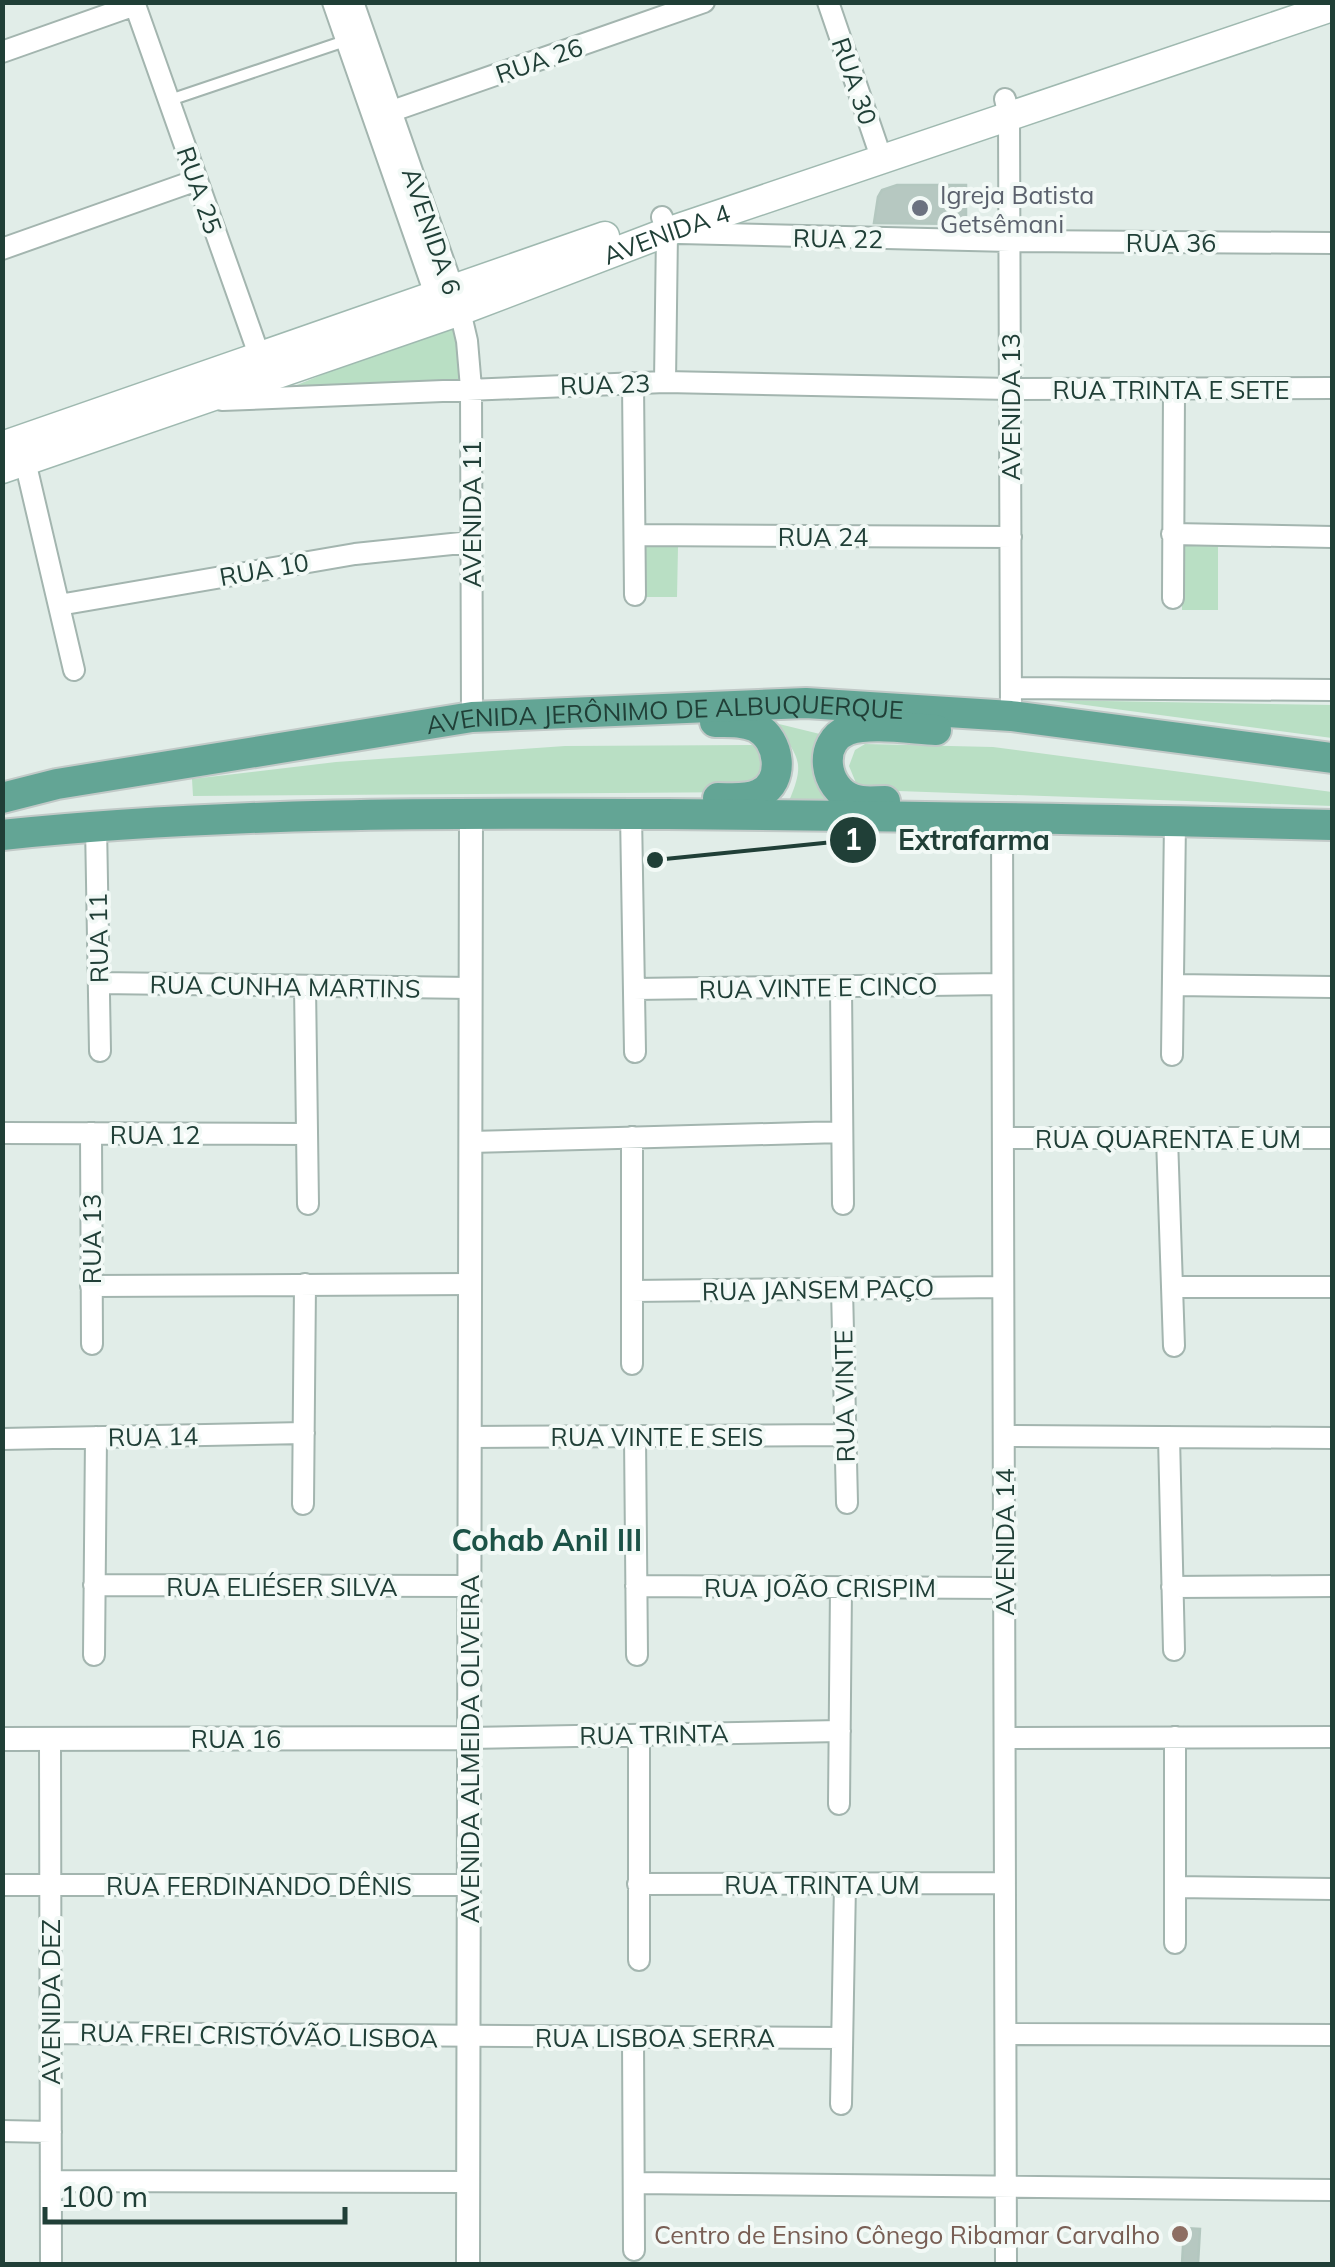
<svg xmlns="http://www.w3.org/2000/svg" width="1335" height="2267" font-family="Mulish,sans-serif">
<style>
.green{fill:#b9dfc4}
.building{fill:#b6c8c1;stroke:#b3c7bf;stroke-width:2.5}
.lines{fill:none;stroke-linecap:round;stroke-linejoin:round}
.service-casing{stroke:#a3b5af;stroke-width:14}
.minor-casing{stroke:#a3b5af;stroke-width:24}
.tertiary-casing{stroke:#a3b5af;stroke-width:26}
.secondary-casing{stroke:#9fb9b0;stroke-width:31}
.primary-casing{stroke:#c1c9c7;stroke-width:34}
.service{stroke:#fff;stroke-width:10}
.minor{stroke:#fff;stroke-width:20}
.tertiary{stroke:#fff;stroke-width:22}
.secondary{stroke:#fff;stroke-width:28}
.primary{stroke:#63a595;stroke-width:30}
.worship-dot{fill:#6b7280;stroke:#f2f9f6;stroke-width:4}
.education-dot{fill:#8d6e63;stroke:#f2f9f6;stroke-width:4}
.labels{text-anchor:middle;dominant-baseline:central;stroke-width:8;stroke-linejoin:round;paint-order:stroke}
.street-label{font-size:25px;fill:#203f37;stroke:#f2f9f6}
.worship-label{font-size:25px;fill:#5b616d;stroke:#f2f9f6;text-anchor:start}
.education-label{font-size:25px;fill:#785e54;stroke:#f2f9f6;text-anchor:end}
.quarter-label{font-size:30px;font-weight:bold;fill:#1b5246;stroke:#f2f9f6}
.leader{fill:none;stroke:#203f37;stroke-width:4}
.callout-dot{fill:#203f37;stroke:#f2f9f6;stroke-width:4}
.mark-label{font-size:30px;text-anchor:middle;font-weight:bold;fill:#fff}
.callout-label{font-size:28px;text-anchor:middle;font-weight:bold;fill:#203f37;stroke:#f2f9f6;stroke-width:8;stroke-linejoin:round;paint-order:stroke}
</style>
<rect width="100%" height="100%" fill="#e1ede8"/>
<path class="green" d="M 453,321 L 466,383 L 258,401 Z
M 1218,541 L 1218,610 L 1182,610 L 1182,542 Z
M 643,547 L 678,547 L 677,597 L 642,597 Z
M 1048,700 L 1332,705 L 1332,738 Z
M 779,724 L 824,735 L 833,804 L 789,801 C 808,757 794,758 779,724 Z
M 865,744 L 993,747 L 1332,792 L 1332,806 L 870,790 L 856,783 L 849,766 L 855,750 Z
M 752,745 L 759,749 L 768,762 L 753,792 L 193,796 L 192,779 L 336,762 L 565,746 Z"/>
<path class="building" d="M 897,185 L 966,185 L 966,224 L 874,223 L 878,197 L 882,190 Z
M 1184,2228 L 1200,2229 L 1198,2264 L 1182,2264 Z"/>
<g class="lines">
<defs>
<path id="service" d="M 170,100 L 348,40"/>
<path id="minor" d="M 134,2 L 263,366
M 828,2 L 882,160
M 2,52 L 135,5
M 1005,99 L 1009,116 L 1011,716
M 375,117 L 704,2
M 662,217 L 667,232 L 665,382
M 679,233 L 1010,241 L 1332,243
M 2,249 L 197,180
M 460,311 L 467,341 L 471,388 L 472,717
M 633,383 L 635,595
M 222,400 L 665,382 L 1010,389 L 1332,388
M 25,461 L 74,670
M 1172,534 L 1332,537
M 635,535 L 1011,537
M 1173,598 L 1174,389
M 59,605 L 355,554 L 471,542
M 1012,688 L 1332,690
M 631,814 L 635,1052
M 1002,819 L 1006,2264
M 96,825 L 100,1051
M 99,983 L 471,988
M 1174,985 L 1332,987
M 305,986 L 308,1204
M 841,987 L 843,1204
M 634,989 L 1002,984
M 1172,1055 L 1175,821
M 2,1133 L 307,1134
M 91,1133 L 92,1344
M 632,1137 L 632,1364
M 1003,1138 L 1332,1138
M 1167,1138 L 1174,1346
M 470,1142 L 842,1132
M 91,1286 L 470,1284
M 1172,1287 L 1332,1287
M 842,1289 L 847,1503
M 632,1291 L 1003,1287
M 635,1436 L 637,1655
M 1004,1436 L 1332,1438
M 469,1437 L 845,1435
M 1169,1437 L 1174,1650
M 2,1439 L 304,1433
M 303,1504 L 305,1284
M 94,1585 L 469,1586
M 636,1586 L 1004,1588
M 1172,1587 L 1332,1586
M 94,1655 L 96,1437
M 1175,1737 L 1175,1943
M 469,1738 L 840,1731
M 1005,1738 L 1332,1737
M 50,1739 L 51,2264
M 839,1804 L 841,1587
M 638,1884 L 1005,1883
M 2,1885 L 468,1885
M 1175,1887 L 1332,1889
M 639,1960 L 639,1735
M 50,2033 L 842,2038
M 1006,2034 L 1332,2035
M 633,2037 L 634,2250
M 841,2104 L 845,1884
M 2,2131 L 51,2132
M 51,2181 L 468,2182
M 634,2183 L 1332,2190"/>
<path id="tertiary" d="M 334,2 L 436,294 L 449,303
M 352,2 L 457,303
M 2,1739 L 469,1738
M 468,2264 L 471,814"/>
<g id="secondary">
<path d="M 2,446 L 605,236"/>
<path id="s1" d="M 2,469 L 460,311 L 667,232 L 1332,7"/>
</g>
<g id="primary">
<path d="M 715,722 C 729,722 743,721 756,727 C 780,739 786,782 759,794 C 747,800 731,798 718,798"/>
<path id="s2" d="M 2,798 L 57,784 L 472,717 L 806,703 L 1011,716 L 1332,758"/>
<path d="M 885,801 C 875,801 863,803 853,799 C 824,789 817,742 848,730 C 869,722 913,729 936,730"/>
<path d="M 2,835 C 223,812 445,813 667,814 C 889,816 1111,819 1332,825"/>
</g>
</defs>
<use href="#service" class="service-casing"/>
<use href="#minor" class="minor-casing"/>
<use href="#tertiary" class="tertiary-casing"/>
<use href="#secondary" class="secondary-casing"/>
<use href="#primary" class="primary-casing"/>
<use href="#service" class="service"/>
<use href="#minor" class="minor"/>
<use href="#tertiary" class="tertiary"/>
<use href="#secondary" class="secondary"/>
<use href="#primary" class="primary"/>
</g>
<circle class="worship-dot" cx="920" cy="208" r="10"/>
<circle class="education-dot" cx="1180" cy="2234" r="10"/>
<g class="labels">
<g class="street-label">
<text transform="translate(539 60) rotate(-19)">RUA 26</text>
<text transform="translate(855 81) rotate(71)">RUA 30</text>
<text transform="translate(200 190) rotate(71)">RUA 25</text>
<text transform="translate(432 231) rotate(71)">AVENIDA 6</text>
<text stroke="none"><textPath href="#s1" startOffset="705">AVENIDA 4</textPath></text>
<text transform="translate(838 238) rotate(1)">RUA 22</text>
<text x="1171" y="242">RUA 36</text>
<text transform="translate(605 384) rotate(-2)">RUA 23</text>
<text x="1171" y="389">RUA TRINTA E SETE</text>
<text transform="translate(1010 407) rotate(-90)">AVENIDA 13</text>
<text transform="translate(471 514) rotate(-90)">AVENIDA 11</text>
<text x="823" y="536">RUA 24</text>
<text transform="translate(264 569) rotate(-10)">RUA 10</text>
<text stroke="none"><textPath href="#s2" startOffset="670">AVENIDA JERÔNIMO DE ALBUQUERQUE</textPath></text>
<text transform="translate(98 938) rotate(-91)">RUA 11</text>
<text transform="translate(285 986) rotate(1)">RUA CUNHA MARTINS</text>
<text transform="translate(818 987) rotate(-1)">RUA VINTE E CINCO</text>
<text x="155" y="1134">RUA 12</text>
<text x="1168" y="1138">RUA QUARENTA E UM</text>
<text transform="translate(91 1239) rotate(-90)">RUA 13</text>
<text transform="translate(818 1289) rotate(-1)">RUA JANSEM PAÇO</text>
<text transform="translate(844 1396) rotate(-91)">RUA VINTE</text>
<text transform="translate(153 1436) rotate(-1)">RUA 14</text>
<text x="657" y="1436">RUA VINTE E SEIS</text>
<text transform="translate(1004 1542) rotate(-90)">AVENIDA 14</text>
<text x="282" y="1586">RUA ELIÉSER SILVA</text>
<text x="820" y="1587">RUA JOÃO CRISPIM</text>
<text transform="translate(654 1734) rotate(-1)">RUA TRINTA</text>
<text x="236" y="1738">RUA 16</text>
<text transform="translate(469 1749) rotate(-90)">AVENIDA ALMEIDA OLIVEIRA</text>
<text x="822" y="1884">RUA TRINTA UM</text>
<text x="259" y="1885">RUA FERDINANDO DÊNIS</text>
<text transform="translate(50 2002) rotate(-90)">AVENIDA DEZ</text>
<text transform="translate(259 2035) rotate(1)">RUA FREI CRISTÓVÃO LISBOA</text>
<text x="655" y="2037">RUA LISBOA SERRA</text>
</g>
<g class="worship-label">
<text x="940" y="194">Igreja Batista<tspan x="940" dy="29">Getsêmani</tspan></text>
</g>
<g class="education-label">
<text x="1160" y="2234">Centro de Ensino Cônego Ribamar Carvalho</text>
</g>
<g class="quarter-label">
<text x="547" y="1540">Cohab Anil III</text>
</g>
</g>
<path class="leader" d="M655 860L853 840"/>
<g class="callout-dot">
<circle cx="655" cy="860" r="10"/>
<circle cx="853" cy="840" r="25"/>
</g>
<g class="mark-label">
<text x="853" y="850">1</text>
</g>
<g class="callout-label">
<text x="974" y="850">Extrafarma</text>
</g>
<rect width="1335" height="2267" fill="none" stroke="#203f37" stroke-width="10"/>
<path d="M45 2207v15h300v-15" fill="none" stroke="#203f37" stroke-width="5"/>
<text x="60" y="2207" font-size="30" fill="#203f37" stroke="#f2f9f6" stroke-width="8" paint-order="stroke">100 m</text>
</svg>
